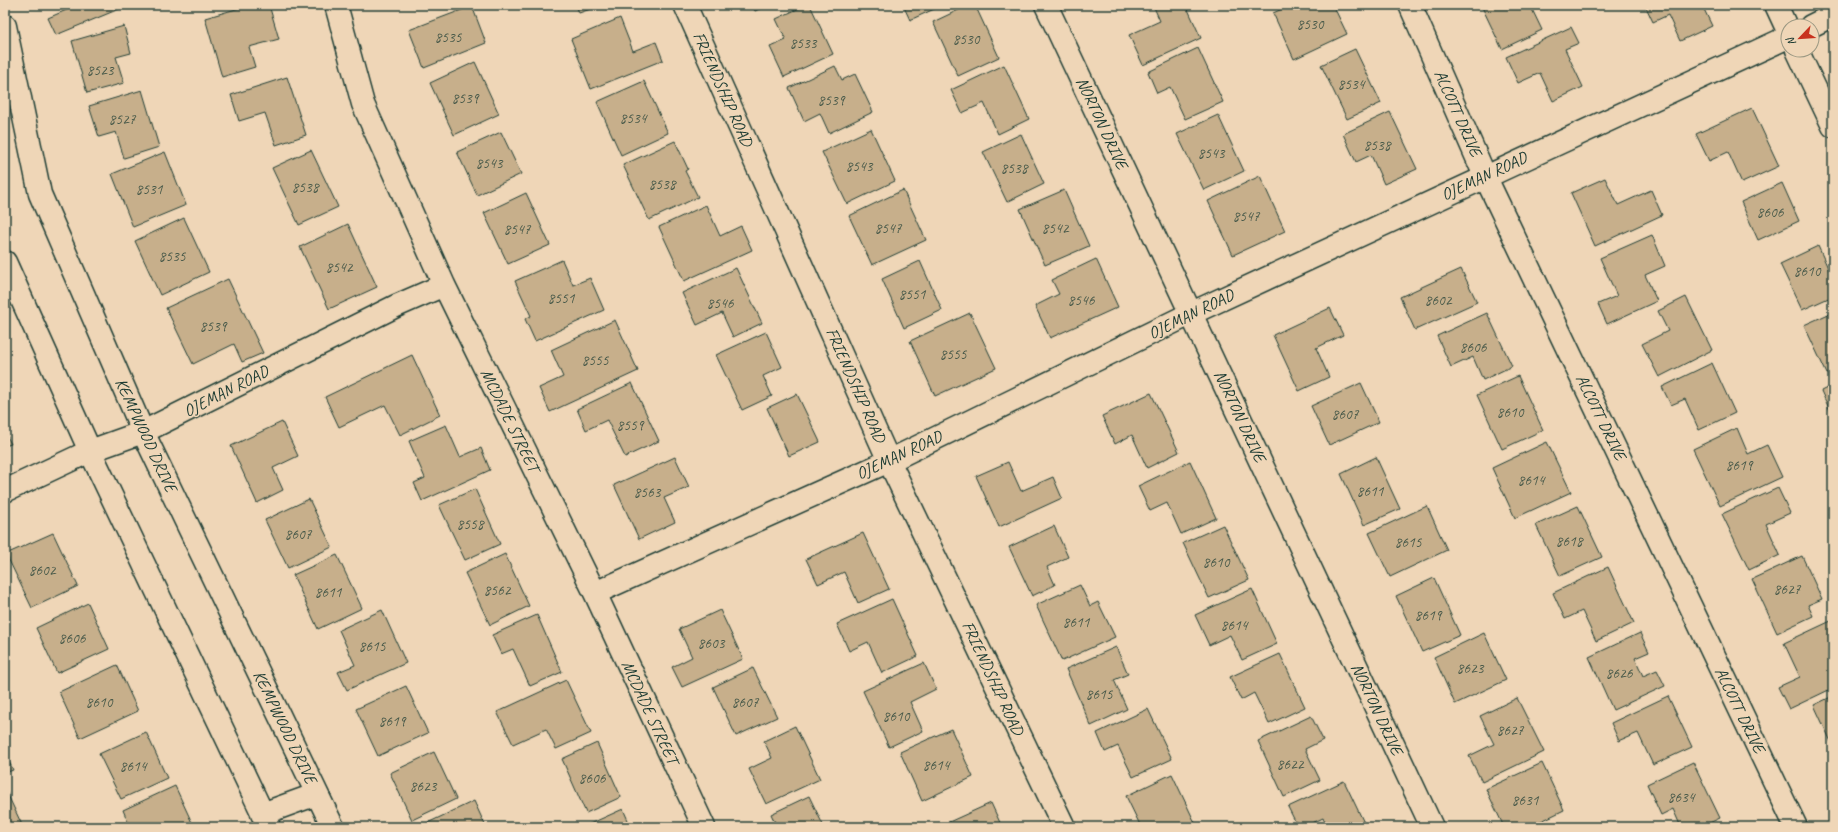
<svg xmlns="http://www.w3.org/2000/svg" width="1838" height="832" font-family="Caveat,sans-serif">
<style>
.building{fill:#c7af8b;stroke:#1f3d34}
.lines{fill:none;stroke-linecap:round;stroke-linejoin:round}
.minor-casing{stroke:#1f3d34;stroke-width:25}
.secondary-casing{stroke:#1f3d34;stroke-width:25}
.minor{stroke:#efd6b7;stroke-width:22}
.secondary{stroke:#efd6b7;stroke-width:22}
.labels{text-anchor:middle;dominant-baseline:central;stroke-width:3;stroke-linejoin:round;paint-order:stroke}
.number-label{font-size:15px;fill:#495a4a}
.street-label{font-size:17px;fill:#1f3d34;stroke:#efd6b7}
</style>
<rect width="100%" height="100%" fill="#efd6b7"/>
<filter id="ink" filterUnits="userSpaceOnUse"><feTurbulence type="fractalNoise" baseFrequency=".025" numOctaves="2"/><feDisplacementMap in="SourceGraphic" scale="8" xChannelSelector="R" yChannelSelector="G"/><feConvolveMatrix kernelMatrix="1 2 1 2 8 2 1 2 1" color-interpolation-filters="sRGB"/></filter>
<g filter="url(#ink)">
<path class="building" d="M 69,5 L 118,5 L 119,9 L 56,35 L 48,18 L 71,8 Z
M 250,5 L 269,5 L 279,39 L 249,47 L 255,67 L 222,77 L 205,18 Z
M 576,5 L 602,5 L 579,13 Z
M 752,5 L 768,5 L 755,11 Z
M 806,5 L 810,5 L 833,54 L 784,77 L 770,47 L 786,40 L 776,19 Z
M 903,5 L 943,5 L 910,20 Z
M 969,5 L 975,5 L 999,57 L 958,76 L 933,22 Z
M 1153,5 L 1186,5 L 1201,38 L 1143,65 L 1129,35 L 1160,21 Z
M 1291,5 L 1333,5 L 1347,34 L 1294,59 L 1273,13 Z
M 1481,5 L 1530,5 L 1542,30 L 1502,49 Z
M 1645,5 L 1702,5 L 1712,26 L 1680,41 L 1668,15 L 1653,22 Z
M 472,6 L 486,43 L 424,68 L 409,30 Z
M 620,18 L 633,51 L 656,42 L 663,60 L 591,89 L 571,39 Z
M 124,26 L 131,53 L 116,57 L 124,83 L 87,93 L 72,41 Z
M 1571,27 L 1579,43 L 1565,49 L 1583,87 L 1553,101 L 1540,73 L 1518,83 L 1506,57 Z
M 1198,48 L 1223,102 L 1185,119 L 1170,87 L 1157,93 L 1148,72 Z
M 1355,49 L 1381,103 L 1347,119 L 1321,65 Z
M 475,62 L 499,114 L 454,135 L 430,83 Z
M 1004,65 L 1029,119 L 998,134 L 984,103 L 962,113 L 951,90 Z
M 835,66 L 842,80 L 855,74 L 873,112 L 829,133 L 820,113 L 804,121 L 789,88 Z
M 287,77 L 306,135 L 276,145 L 265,113 L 239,121 L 231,95 Z
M 644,81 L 668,133 L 621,155 L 597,102 Z
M 142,90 L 159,147 L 124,158 L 116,132 L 99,137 L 89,106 Z
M 1752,108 L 1779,166 L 1742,183 L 1728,152 L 1709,161 L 1696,134 Z
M 1390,112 L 1417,169 L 1384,184 L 1371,155 L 1356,162 L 1343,134 Z
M 1218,115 L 1244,171 L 1204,190 L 1177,134 Z
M 871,129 L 895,181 L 847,204 L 822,152 Z
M 501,132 L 521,174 L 477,195 L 457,152 Z
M 1021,134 L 1044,184 L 1007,202 L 983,152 Z
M 675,141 L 688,169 L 685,171 L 698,197 L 649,220 L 623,165 Z
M 311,150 L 338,207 L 299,225 L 272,168 Z
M 165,152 L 186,205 L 133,227 L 112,174 Z
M 1260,176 L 1285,231 L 1233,255 L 1208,201 Z
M 1605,178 L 1618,205 L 1651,190 L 1662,215 L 1595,246 L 1571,193 Z
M 1782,183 L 1799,221 L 1758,240 L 1741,202 Z
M 903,190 L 926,240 L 872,265 L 849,216 Z
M 1064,190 L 1089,246 L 1045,265 L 1020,209 Z
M 526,193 L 550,245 L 508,264 L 484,213 Z
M 706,205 L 720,236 L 741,226 L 752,250 L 684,281 L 659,227 Z
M 184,218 L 209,272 L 160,295 L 135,241 Z
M 348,224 L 377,287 L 329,309 L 300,247 Z
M 1652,235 L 1665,266 L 1645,275 L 1657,301 L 1607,324 L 1598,304 L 1617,296 L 1600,258 Z
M 1818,246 L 1833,279 L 1833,296 L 1802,310 L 1780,264 Z
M 1096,259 L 1118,307 L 1050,338 L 1035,306 L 1059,294 L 1052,280 Z
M 562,260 L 573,285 L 590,278 L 604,310 L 535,341 L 525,319 L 531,316 L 515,281 Z
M 920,261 L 942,310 L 904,328 L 882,279 Z
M 736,268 L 762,323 L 733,337 L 722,313 L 697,325 L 682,293 Z
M 1461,269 L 1477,302 L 1415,330 L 1400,297 Z
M 228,279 L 263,353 L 242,362 L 234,344 L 193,364 L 166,308 Z
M 1686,297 L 1712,350 L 1659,377 L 1642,344 L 1668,331 L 1658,311 Z
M 1330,308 L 1343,335 L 1316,348 L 1329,377 L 1299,391 L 1273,335 Z
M 1833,312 L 1833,372 L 1827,374 L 1804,325 Z
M 970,313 L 996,368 L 935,396 L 910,341 Z
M 1487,313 L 1512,366 L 1483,380 L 1473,357 L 1451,367 L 1437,336 Z
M 615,320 L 638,371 L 550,412 L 539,388 L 563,377 L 551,350 Z
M 766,332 L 782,367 L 763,376 L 772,396 L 742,410 L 716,355 Z
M 412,355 L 440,415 L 400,435 L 385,405 L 339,427 L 325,397 Z
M 1712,363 L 1735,413 L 1699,430 L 1685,399 L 1671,405 L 1662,387 Z
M 1518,376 L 1543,430 L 1502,449 L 1477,395 Z
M 632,383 L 659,441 L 625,457 L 607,420 L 586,430 L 577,409 Z
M 1361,383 L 1379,422 L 1329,445 L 1311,406 Z
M 1833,385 L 1833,417 L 1821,391 Z
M 1151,393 L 1179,452 L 1147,468 L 1132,435 L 1115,444 L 1102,416 Z
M 797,394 L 820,442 L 789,456 L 767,408 Z
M 282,422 L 298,456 L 273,468 L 283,490 L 257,503 L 231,446 Z
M 446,425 L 460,457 L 481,448 L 490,470 L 422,501 L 414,483 L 425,478 L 409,441 Z
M 1737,428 L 1748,454 L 1767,445 L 1782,477 L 1720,506 L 1693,449 Z
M 5,432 L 11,444 L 5,446 Z
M 1547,442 L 1571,492 L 1515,518 L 1492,468 Z
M 675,457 L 689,487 L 664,498 L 675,522 L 639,539 L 614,485 Z
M 1376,457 L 1400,509 L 1364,525 L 1341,474 Z
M 1190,461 L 1216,518 L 1181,534 L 1167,503 L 1150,511 L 1138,486 Z
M 1008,462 L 1021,491 L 1053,477 L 1062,498 L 999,527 L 976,476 Z
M 1778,488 L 1790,513 L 1766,524 L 1780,555 L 1749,570 L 1722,514 Z
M 475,489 L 500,544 L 465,560 L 439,505 Z
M 309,499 L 332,547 L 288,568 L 265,520 Z
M 1427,506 L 1447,550 L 1390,577 L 1369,533 Z
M 1578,506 L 1602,557 L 1560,576 L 1536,525 Z
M 1223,525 L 1249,580 L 1209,598 L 1183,543 Z
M 1054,526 L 1068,557 L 1047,567 L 1055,585 L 1032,596 L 1009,547 Z
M 53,533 L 78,586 L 32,608 L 6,554 Z
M 863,533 L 889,589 L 858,603 L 844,572 L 818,584 L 806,559 Z
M 505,554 L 529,606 L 490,625 L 465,573 Z
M 337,555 L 362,608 L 318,629 L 293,575 Z
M 1802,556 L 1822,599 L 1808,605 L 1813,616 L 1777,633 L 1752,579 Z
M 1608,567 L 1634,623 L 1596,641 L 1582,611 L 1565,619 L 1553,593 Z
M 1434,578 L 1460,635 L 1422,652 L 1396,596 Z
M 1080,585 L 1090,606 L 1098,602 L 1115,637 L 1062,661 L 1036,605 Z
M 1252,589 L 1277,644 L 1242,660 L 1230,635 L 1209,645 L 1195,615 Z
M 892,599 L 918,656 L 882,673 L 868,642 L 849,651 L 837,624 Z
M 88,603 L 109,649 L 57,673 L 36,628 Z
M 382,610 L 406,663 L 347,690 L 338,672 L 355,665 L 339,630 Z
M 720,610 L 743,659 L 682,687 L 672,667 L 692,657 L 679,629 Z
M 537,615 L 562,672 L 530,686 L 513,649 L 501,654 L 492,635 Z
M 1833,620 L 1833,688 L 1789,709 L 1778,687 L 1800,677 L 1784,643 Z
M 1484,633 L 1506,680 L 1455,704 L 1434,657 Z
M 1640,633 L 1649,652 L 1635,658 L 1643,676 L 1657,670 L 1665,686 L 1613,710 L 1589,657 Z
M 1116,647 L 1128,674 L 1114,680 L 1127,709 L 1091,726 L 1066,669 Z
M 1280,654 L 1305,707 L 1269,724 L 1254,693 L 1241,700 L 1230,677 Z
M 924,663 L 936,689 L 910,702 L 923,731 L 889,747 L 863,691 Z
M 117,665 L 138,711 L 80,738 L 59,692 Z
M 753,668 L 777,717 L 736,736 L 713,687 Z
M 566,680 L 591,733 L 556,749 L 546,729 L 513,744 L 497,712 Z
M 406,686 L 428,733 L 378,756 L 356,709 Z
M 1668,696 L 1692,747 L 1653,765 L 1638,733 L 1619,741 L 1611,723 Z
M 1833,696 L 1833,746 L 1814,705 Z
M 1517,698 L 1544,752 L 1482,782 L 1469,756 L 1494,744 L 1480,716 Z
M 1148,709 L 1172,759 L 1133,777 L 1118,746 L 1105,752 L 1097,733 Z
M 1311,716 L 1323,740 L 1305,749 L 1320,780 L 1284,797 L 1258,741 Z
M 795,726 L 820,779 L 766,804 L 749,769 L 772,758 L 764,741 Z
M 951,729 L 973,777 L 922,801 L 900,752 Z
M 146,732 L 167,778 L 121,799 L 99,754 Z
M 597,743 L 621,797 L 586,813 L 562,759 Z
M 434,752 L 456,799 L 412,820 L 390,773 Z
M 5,753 L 13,770 L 5,773 Z
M 1693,762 L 1720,818 L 1701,827 L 1681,827 L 1673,809 L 1661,815 L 1647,784 Z
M 1542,763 L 1564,810 L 1529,827 L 1504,827 L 1486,789 Z
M 1172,774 L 1197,827 L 1141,827 L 1126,796 Z
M 1344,781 L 1366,827 L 1327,827 L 1323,818 L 1304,827 L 1298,827 L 1288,807 Z
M 175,786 L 194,827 L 130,827 L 123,810 Z
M 5,789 L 23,827 L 5,827 Z
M 809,796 L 824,827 L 777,827 L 771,814 Z
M 474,801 L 486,827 L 419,827 Z
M 991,803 L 1002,827 L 951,827 L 949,822 Z
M 623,809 L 631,827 L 583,827 Z"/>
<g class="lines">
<defs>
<path id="minor" d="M 336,5 L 363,104 L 444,285 L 595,593 L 704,827
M 685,5 L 889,461 L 1064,827
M 1046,5 L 1432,827
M 1410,5 L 1485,176 L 1796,827
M 1776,5 L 1788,31
M 1811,26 L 1833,15
M 1797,50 L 1833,126
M 5,491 L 90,451 L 143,432 L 396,306 L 444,285
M 595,593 L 889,461 L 1192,313 L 1788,37"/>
<path id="secondary" d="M 5,26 L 40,194 L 143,432 L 333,827
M 5,262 L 90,451 L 269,827
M 262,814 L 317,794"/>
</defs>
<use href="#minor" class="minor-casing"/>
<use href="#secondary" class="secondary-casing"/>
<use href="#minor" class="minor"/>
<use href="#secondary" class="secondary"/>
</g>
</g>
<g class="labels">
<g class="number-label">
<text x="1310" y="24">8530</text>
<text x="448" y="37">8535</text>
<text x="966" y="39">8530</text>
<text x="803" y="43">8533</text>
<text x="100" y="70">8523</text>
<text x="1351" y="84">8534</text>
<text x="465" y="98">8539</text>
<text x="831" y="100">8539</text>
<text x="633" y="118">8534</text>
<text x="122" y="119">8527</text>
<text x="1377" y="145">8538</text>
<text x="1211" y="153">8543</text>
<text x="489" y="163">8543</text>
<text x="859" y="166">8543</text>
<text x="1014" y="168">8538</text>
<text x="662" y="184">8538</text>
<text x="305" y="187">8538</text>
<text x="149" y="189">8531</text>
<text x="1770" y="212">8606</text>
<text x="1246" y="216">8547</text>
<text x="888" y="228">8547</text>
<text x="1055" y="228">8542</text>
<text x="517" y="229">8547</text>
<text x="172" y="256">8535</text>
<text x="339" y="267">8542</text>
<text x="1807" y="271">8610</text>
<text x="912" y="294">8551</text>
<text x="561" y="298">8551</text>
<text x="1081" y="300">8546</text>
<text x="1438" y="300">8602</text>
<text x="720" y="303">8546</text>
<text x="213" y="326">8539</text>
<text x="1473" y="347">8606</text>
<text x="953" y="354">8555</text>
<text x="595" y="360">8555</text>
<text x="1510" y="412">8610</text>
<text x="1345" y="414">8607</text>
<text x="630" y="425">8559</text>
<text x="1739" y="465">8619</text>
<text x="1531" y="480">8614</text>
<text x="1370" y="491">8611</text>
<text x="647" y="492">8563</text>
<text x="470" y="524">8558</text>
<text x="298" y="534">8607</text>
<text x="1569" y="541">8618</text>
<text x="1408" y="542">8615</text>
<text x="1216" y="562">8610</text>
<text x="42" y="570">8602</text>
<text x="1787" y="589">8627</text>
<text x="497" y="590">8562</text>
<text x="328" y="592">8611</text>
<text x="1428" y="615">8619</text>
<text x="1076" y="622">8611</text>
<text x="1234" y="625">8614</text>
<text x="72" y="638">8606</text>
<text x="711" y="643">8603</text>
<text x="372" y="646">8615</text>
<text x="1470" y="668">8623</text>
<text x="1619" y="673">8626</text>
<text x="1099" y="694">8615</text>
<text x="99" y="702">8610</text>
<text x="745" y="702">8607</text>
<text x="896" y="716">8610</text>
<text x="392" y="721">8619</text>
<text x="1510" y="730">8627</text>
<text x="1290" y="764">8622</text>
<text x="936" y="765">8614</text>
<text x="133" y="766">8614</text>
<text x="592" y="778">8606</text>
<text x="423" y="786">8623</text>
<text x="1681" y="797">8634</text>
<text x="1525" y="800">8631</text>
</g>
<g class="street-label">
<text transform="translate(723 89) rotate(66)">FRIENDSHIP ROAD</text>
<text transform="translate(1458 113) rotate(66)">ALCOTT DRIVE</text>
<text transform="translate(1102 123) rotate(65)">NORTON DRIVE</text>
<text transform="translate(1484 176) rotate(-25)">OJEMAN ROAD</text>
<text transform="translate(1191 314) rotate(-26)">OJEMAN ROAD</text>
<text transform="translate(856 385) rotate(66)">FRIENDSHIP ROAD</text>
<text transform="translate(226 391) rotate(-27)">OJEMAN ROAD</text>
<text transform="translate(1240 416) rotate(65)">NORTON DRIVE</text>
<text transform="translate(1601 417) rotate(64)">ALCOTT DRIVE</text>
<text transform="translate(510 420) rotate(64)">MCDADE STREET</text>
<text transform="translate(146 435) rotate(65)">KEMPWOOD DRIVE</text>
<text transform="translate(899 455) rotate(-25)">OJEMAN ROAD</text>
<text transform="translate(993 678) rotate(65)">FRIENDSHIP ROAD</text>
<text transform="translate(1377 709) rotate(65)">NORTON DRIVE</text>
<text transform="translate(1740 710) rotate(64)">ALCOTT DRIVE</text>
<text transform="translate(650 712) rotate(65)">MCDADE STREET</text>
<text transform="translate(285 727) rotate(64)">KEMPWOOD DRIVE</text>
</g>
</g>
<rect width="1838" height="832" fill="none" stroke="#efd6b7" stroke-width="20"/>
<rect x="10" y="10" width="1818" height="812" fill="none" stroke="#1f3d34" stroke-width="1.5" filter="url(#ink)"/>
<g transform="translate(1800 38) rotate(245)"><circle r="19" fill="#efd6b7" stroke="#9c9983"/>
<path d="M0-3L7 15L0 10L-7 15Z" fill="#c8321e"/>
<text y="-6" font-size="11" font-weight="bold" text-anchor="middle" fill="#1f3d34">N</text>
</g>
</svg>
